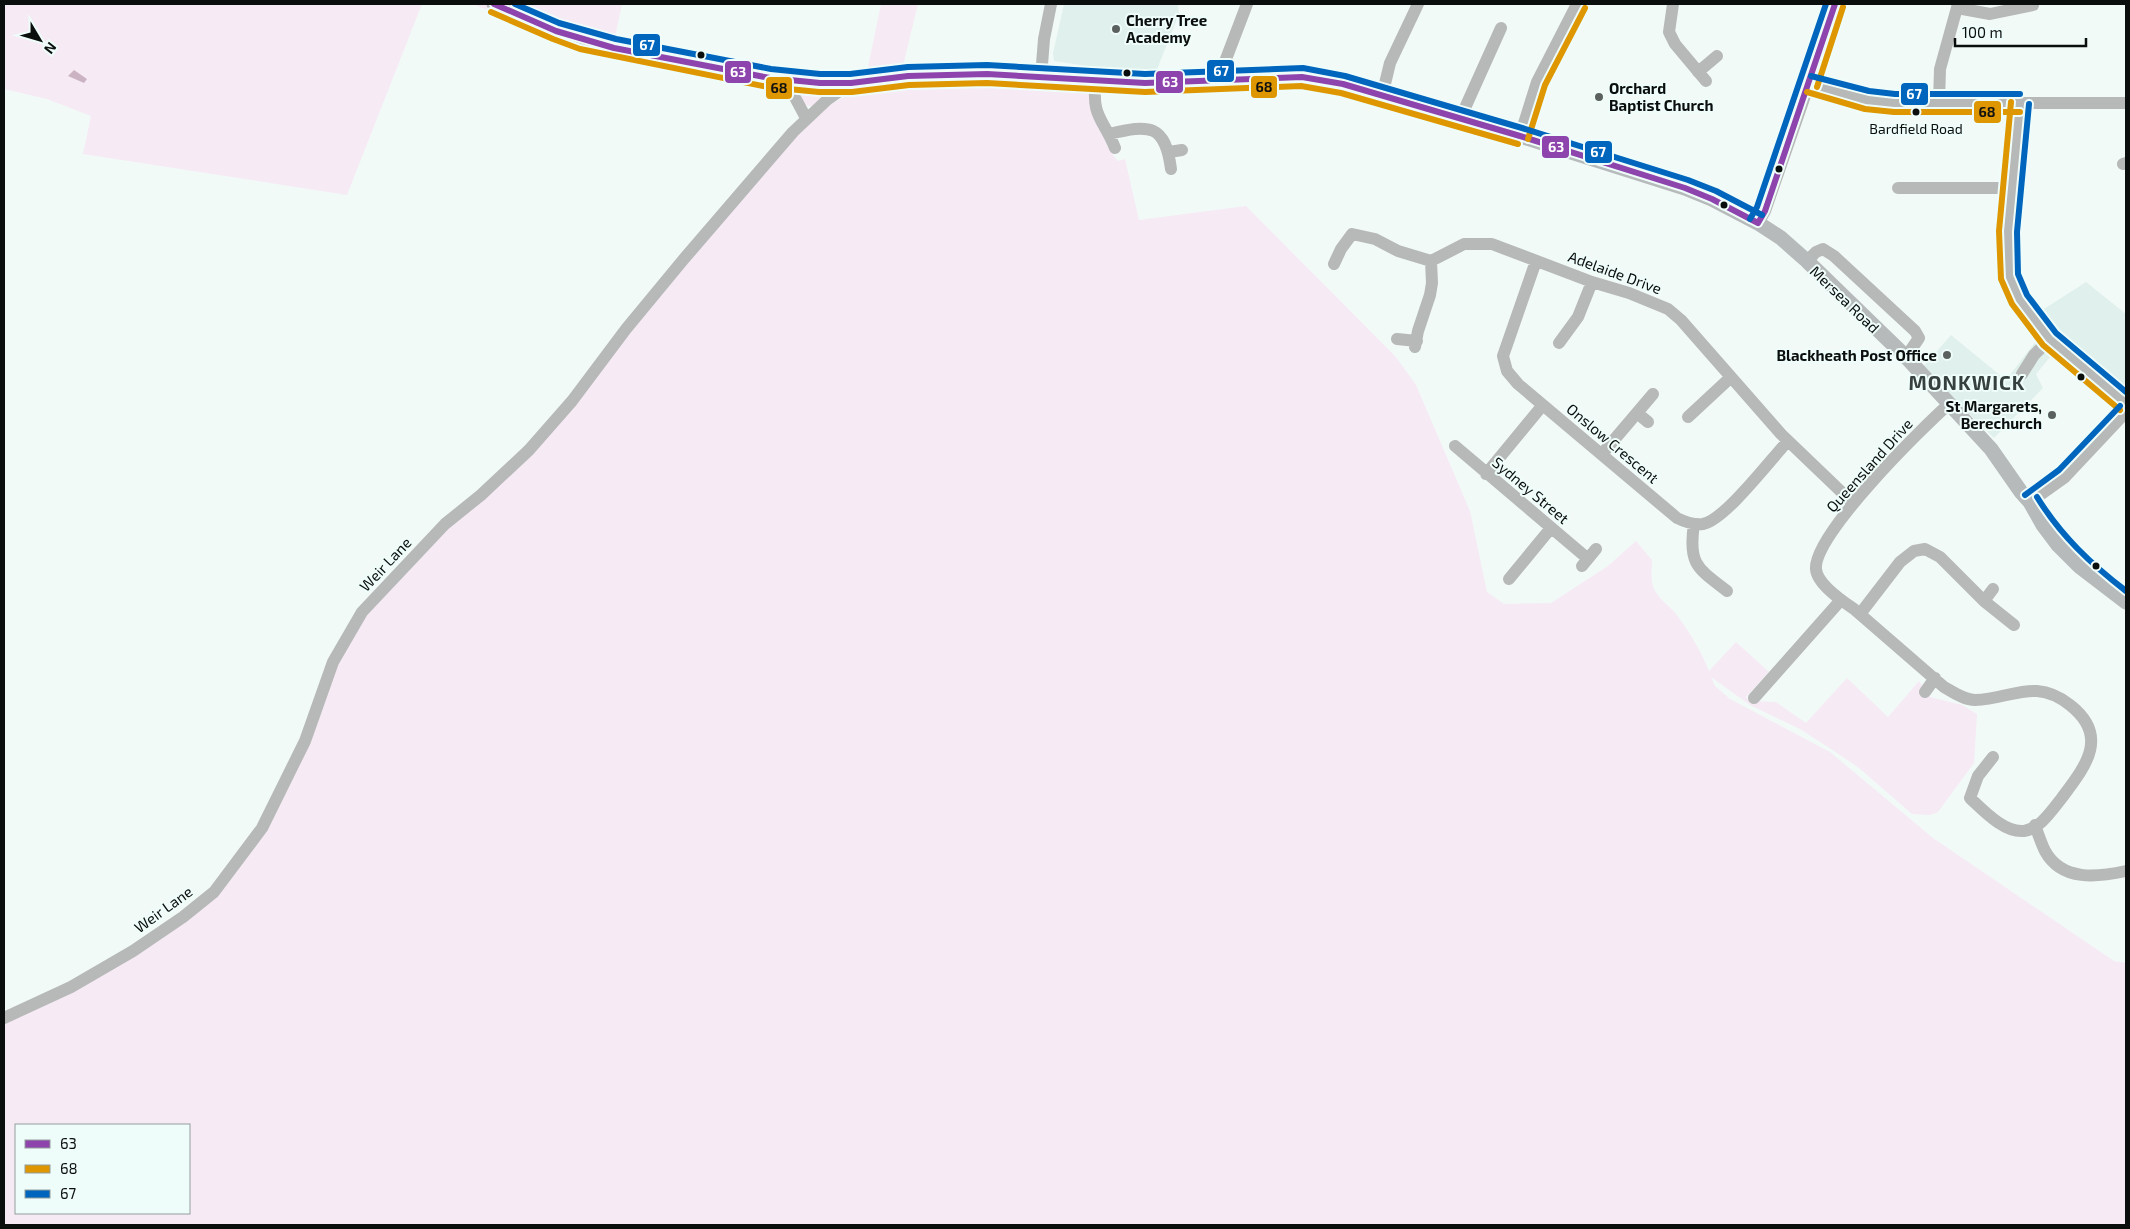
<svg xmlns="http://www.w3.org/2000/svg" width="2130" height="1229" font-family="'Exo 2',sans-serif">
<style>
.built{fill:#e0f0ec}
.green{fill:#f6eaf4;fill-rule:evenodd}
.water{fill:#cbb3c4}
.lines{fill:none;stroke-linecap:round;stroke-linejoin:round}
.minor{stroke:#b6b9b7;stroke-width:12}
.major{stroke:#b6baba;stroke-width:15}
.bus-1-casing{stroke:#effdfa;stroke-width:10}
.bus-2-casing{stroke:#effdfa;stroke-width:10}
.bus-3-casing{stroke:#effdfa;stroke-width:10}
.bus-1{stroke:#8e44ad;stroke-width:6}
.bus-2{stroke:#df9701;stroke-width:6}
.bus-3{stroke:#0065bd;stroke-width:6}
.poi-dot{fill:#5b615f;stroke:#effdfa;stroke-width:2}
.bus-dot{fill:#0a0e0d;stroke:#effdfa;stroke-width:2}
.labels{text-anchor:middle;dominant-baseline:central;stroke-width:4;stroke-linejoin:round;paint-order:stroke}
.bus-label{font-size:14px;fill:#0a0e0d;stroke:#effdfa}
.poi-label{font-size:15px;font-weight:bold;fill:#0a0e0d;stroke:#effdfa;text-anchor:start}
.street-label{font-size:15px;fill:#0a0e0d;stroke:#effdfa}
.district-label{font-size:20px;font-weight:bold;letter-spacing:1px;fill:#36413f;stroke:#effdfa}
.line-badge{stroke:#effdfa;stroke-width:2}
.badge-label{font-size:14px;text-anchor:middle;font-weight:bold;fill:#fff}
.pale-badge-label{font-size:14px;text-anchor:middle;font-weight:bold;fill:#111}
</style>
<rect width="100%" height="100%" fill="#f2faf8"/>
<path class="built" d="M 1064,4 L 1178,4 L 1179,14 L 1156,72 L 1114,70 L 1054,61 L 1053,53 Z
M 2086,282 L 2126,314 L 2126,388 L 2122,385 L 2106,399 L 2052,355 L 2036,374 L 2043,388 L 1994,438 L 1922,368 L 1951,335 L 2006,380 L 2036,341 L 2036,314 Z"/>
<path class="green" d="M 4,4 L 422,4 L 347,195 L 83,154 L 91,116 L 47,99 L 4,89 Z
M 472,4 L 622,4 L 615,37 L 607,51 L 565,39 Z
M 881,4 L 918,4 L 903,66 L 867,72 Z
M 986,80 L 1071,85 L 1084,88 C 1099,105 1097,139 1118,161 L 1125,159 L 1139,220 L 1246,206 L 1396,357 L 1416,385 L 1470,511 L 1487,592 L 1504,604 L 1551,603 L 1608,566 L 1636,541 L 1652,560 C 1652,567 1651,576 1652,583 C 1655,597 1668,604 1676,614 C 1689,631 1701,651 1709,671 L 1736,642 L 1769,672 L 1746,697 L 1750,701 L 1776,702 L 1806,723 L 1847,678 L 1888,717 L 1919,681 L 1930,697 L 1962,705 L 1977,714 L 1974,763 L 1938,812 L 1930,815 L 1912,814 L 1859,768 L 1834,751 L 1800,729 L 1750,705 L 1711,677 L 1715,686 L 1730,699 L 1830,752 L 1933,838 L 2114,961 L 2126,963 L 2126,1225 L 4,1225 L 4,1020 L 71,987 L 214,892 L 262,828 L 362,612 L 529,450 L 793,132 L 833,103 L 862,87 ZM 16,1125 L 189,1125 L 189,1213 L 16,1213 Z
M 796,86 L 838,87 L 814,107 L 805,105 Z"/>
<path class="water" d="M 74,70 L 87,79 L 84,83 L 68,76 Z"/>
<g class="lines">
<path class="minor" d="M 1673,4 L 1669,32 L 1675,44 L 1706,81
M 1957,8 L 1990,14 L 2033,5 L 2033,4
M 1698,72 L 1717,56
M 1041,77 L 1044,39 L 1051,4
M 788,80 L 791,90 L 806,118
M 1096,80 C 1091,117 1103,118 1115,148
M 1218,80 L 1247,4
M 1809,84 L 1867,100 L 1895,103 L 2126,103
M 1382,96 L 1390,63 L 1418,4
M 1939,102 L 1940,69 L 1958,4
M 2020,103 L 2008,232 L 2009,276 L 2019,299 L 2036,323 L 2050,339 L 2126,403
M 1460,119 L 1501,28
M 1109,134 C 1150,124 1165,124 1171,169
M 1520,136 L 1537,82 L 1577,4
M 1169,152 L 1182,150
M 2123,164 L 2126,163
M 1898,188 L 2011,188
M 1758,223 L 1765,211 L 1809,84 L 1835,4
M 1536,261 L 1503,356 L 1507,371 L 1518,384 L 1677,518 C 1685,522 1693,525 1703,524 C 1725,520 1771,459 1788,441
M 1807,261 L 1816,252 L 1823,249 L 1834,256 L 1915,331 L 1919,338 L 1906,357
M 1334,264 L 1341,249 L 1352,234 L 1375,239 L 1398,251 L 1431,261 L 1464,244 L 1492,244 L 1592,282 L 1629,293 L 1668,309 L 1681,320 L 1781,434 L 1853,503
M 1397,339 L 1417,341
M 1559,343 L 1578,317 L 1592,282
M 1415,347 L 1418,331 L 1430,295 L 1432,283 L 1431,261
M 2022,374 L 2034,355 L 2050,339
M 1949,404 C 1922,428 1813,535 1816,569 C 1817,584 1842,601 1854,609 L 1944,687 C 1953,692 1964,700 1975,700 C 2012,699 2035,677 2070,705 C 2111,737 2084,768 2061,799 C 2052,810 2040,829 2024,831 C 2004,833 1983,810 1970,798 L 1978,776 L 1993,757
M 1637,413 L 1648,422
M 1688,417 L 1730,378
M 1455,446 L 1587,558
M 1602,454 L 1653,394
M 1486,474 L 1542,406
M 2030,502 L 2065,477 L 2126,412
M 1694,524 C 1688,564 1697,568 1727,591
M 1582,566 L 1596,549
M 1509,579 L 1551,528
M 1984,601 L 1993,589
M 1860,614 L 1900,562 L 1914,551 L 1925,549 L 1940,557 L 1984,601 L 2014,625
M 1925,692 L 1935,678
M 1754,698 L 1840,601
M 2035,825 C 2038,834 2041,843 2045,851 C 2062,882 2098,877 2126,871
M 4,1018 L 71,987 L 133,951 L 183,917 L 214,892 L 262,828 L 305,741 L 333,662 L 362,612 L 445,524 L 481,495 L 529,450 L 572,401 L 626,329 L 683,260 L 793,132 L 828,99 L 851,83"/>
<path class="major" d="M 494,4 L 556,31 L 614,48 L 770,78 L 820,83 L 851,83 L 908,76 L 987,74 L 1145,83 L 1302,77 L 1343,84 L 1520,136 L 1685,188 L 1712,199 L 1758,223 L 1781,238 L 1807,261 L 1906,357 L 1991,449 L 2021,492 L 2030,502 L 2043,525 L 2058,545 L 2079,566 L 2126,602"/>
<defs>
<path id="bus-1" d="M 494,4 L 556,31 L 614,48 L 770,78 L 820,83 L 851,83 L 908,76 L 987,74 L 1145,83 L 1302,77 L 1343,84 L 1520,136 L 1685,188 L 1712,199 L 1758,223
M 1758,223 L 1765,211 L 1835,4"/>
<path id="bus-2" d="M 491,12 L 553,39 L 580,49 L 768,87 L 819,92 L 852,92 L 909,85 L 987,83 L 1145,92 L 1301,86 L 1341,93 L 1518,144
M 1817,87 L 1843,7
M 1807,92 L 1865,109 L 1894,112 L 2020,112
M 2011,102 L 1999,231 L 2001,279 L 2012,304 L 2043,345 L 2120,410
M 1528,139 L 1545,85 L 1585,8"/>
<path id="bus-3" d="M 515,4 L 559,23 L 616,39 L 771,69 L 820,74 L 850,74 L 908,67 L 987,65 L 1145,74 L 1303,68 L 1345,76 L 1522,128 L 1688,180 L 1716,191 L 1762,215
M 1811,76 L 1869,91 L 1895,94 L 2020,94
M 2029,104 L 2017,232 L 2018,274 L 2027,295 L 2056,333 L 2126,392
M 1750,219 L 1757,207 L 1826,4
M 2025,495 L 2059,470 L 2120,406
M 2037,497 C 2061,536 2091,564 2126,591"/>
</defs>
<use href="#bus-1" class="bus-1-casing"/>
<use href="#bus-2" class="bus-2-casing"/>
<use href="#bus-3" class="bus-3-casing"/>
<use href="#bus-1" class="bus-1"/>
<use href="#bus-2" class="bus-2"/>
<use href="#bus-3" class="bus-3"/>
</g>
<g class="poi-dot">
<circle cx="1116" cy="29" r="5"/>
<circle cx="1599" cy="97" r="5"/>
<circle cx="1947" cy="355" r="5"/>
<circle cx="2052" cy="415" r="5"/>
</g>
<g class="bus-dot">
<circle cx="701" cy="55" r="4.5"/>
<circle cx="1127" cy="73" r="4.5"/>
<circle cx="1916" cy="112" r="4.5"/>
<circle cx="1779" cy="169" r="4.5"/>
<circle cx="1724" cy="205" r="4.5"/>
<circle cx="2081" cy="377" r="4.5"/>
<circle cx="2096" cy="566" r="4.5"/>
</g>
<g class="labels">
<g class="bus-label">
<text x="1916" y="128">Bardfield Road</text>
</g>
<g class="poi-label">
<text x="1126" y="20">Cherry Tree<tspan x="1126" dy="17">Academy</tspan></text>
<text x="1609" y="88">Orchard<tspan x="1609" dy="17">Baptist Church</tspan></text>
<text x="1937" y="355" text-anchor="end">Blackheath Post Office</text>
<text x="2042" y="406" text-anchor="end">St Margarets,<tspan x="2042" dy="17">Berechurch</tspan></text>
</g>
<g class="street-label">
<text transform="translate(1615 272) rotate(20)">Adelaide Drive</text>
<text transform="translate(1845 299) rotate(44)">Mersea Road</text>
<text transform="translate(1613 443) rotate(40)">Onslow Crescent</text>
<text transform="translate(1869 465) rotate(-48)">Queensland Drive</text>
<text transform="translate(1531 490) rotate(40)">Sydney Street</text>
<text transform="translate(385 564) rotate(-47)">Weir Lane</text>
<text transform="translate(163 909) rotate(-36)">Weir Lane</text>
</g>
<g class="district-label">
<text x="1967" y="382">MONKWICK</text>
</g>
</g>
<g class="line-badge">
<rect x="632" y="33" width="29" height="24" rx="5" fill="#0065bd"/>
<rect x="1206" y="59" width="29" height="24" rx="5" fill="#0065bd"/>
<rect x="724" y="60" width="28" height="24" rx="5" fill="#8e44ad"/>
<rect x="1155" y="70" width="29" height="24" rx="5" fill="#8e44ad"/>
<rect x="1250" y="75" width="28" height="24" rx="5" fill="#df9701"/>
<rect x="765" y="76" width="28" height="24" rx="5" fill="#df9701"/>
<rect x="1900" y="82" width="29" height="24" rx="5" fill="#0065bd"/>
<rect x="1973" y="100" width="29" height="24" rx="5" fill="#df9701"/>
<rect x="1541" y="135" width="29" height="24" rx="5" fill="#8e44ad"/>
<rect x="1584" y="140" width="29" height="24" rx="5" fill="#0065bd"/>
</g>
<g class="badge-label">
<text x="647" y="50">67</text>
<text x="1221" y="76">67</text>
<text x="738" y="77">63</text>
<text x="1170" y="87">63</text>
<text x="1914" y="99">67</text>
<text x="1556" y="152">63</text>
<text x="1598" y="157">67</text>
</g>
<g class="pale-badge-label">
<text x="1264" y="92">68</text>
<text x="779" y="93">68</text>
<text x="1987" y="117">68</text>
</g>
<rect width="2130" height="1229" fill="none" stroke="#0a0e0d" stroke-width="10"/>
<rect x="15" y="1124" width="175" height="90" fill="#effdfa" stroke="#939d9b"/>
<rect x="25" y="1140" width="25" height="8" fill="#8e44ad" stroke="#939d9b"/>
<text x="60" y="1149" font-size="15" fill="#0a0e0d">63</text>
<rect x="25" y="1165" width="25" height="8" fill="#df9701" stroke="#939d9b"/>
<text x="60" y="1174" font-size="15" fill="#0a0e0d">68</text>
<rect x="25" y="1190" width="25" height="8" fill="#0065bd" stroke="#939d9b"/>
<text x="60" y="1199" font-size="15" fill="#0a0e0d">67</text>
<g transform="translate(40 40) rotate(128)" stroke="#effdfa" stroke-width="4" paint-order="stroke">
<path d="M0-4L9 19L0 12L-9 19Z" fill="#0a0e0d"/>
<text y="-8" font-size="14" font-weight="bold" text-anchor="middle" fill="#0a0e0d">N</text>
</g>
<path d="M1955 38v8h131v-8" fill="none" stroke="#0a0e0d" stroke-width="2.5"/>
<text x="1962" y="38" font-size="15" fill="#0a0e0d" stroke="#effdfa" stroke-width="4" paint-order="stroke">100 m</text>
</svg>
